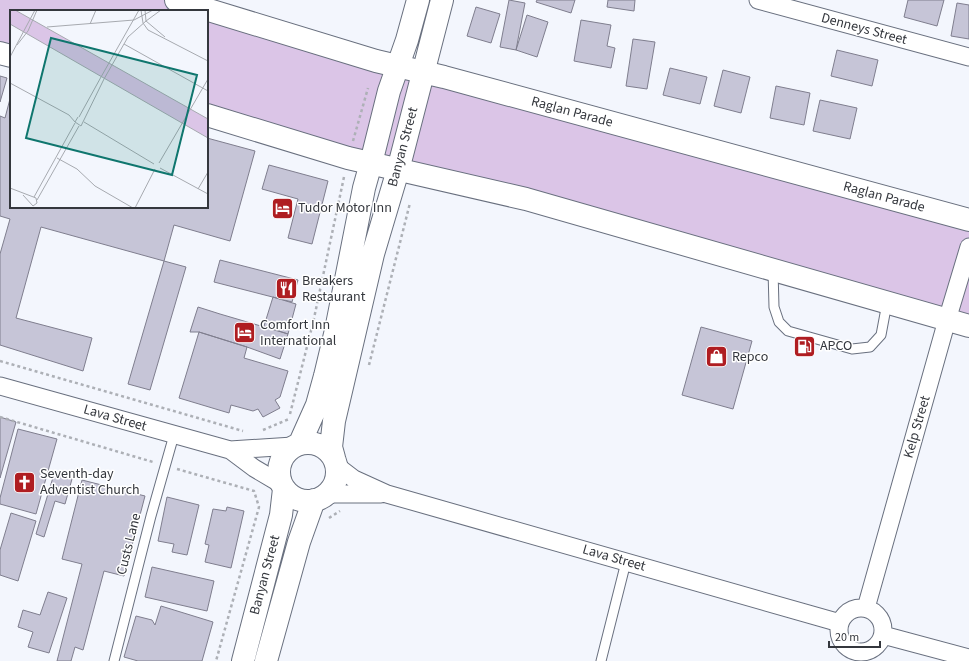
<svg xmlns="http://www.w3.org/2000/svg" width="969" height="661" font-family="'Source Sans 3',sans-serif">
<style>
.green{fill:#dbc5e7}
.building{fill:#c6c5d7;stroke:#7f7e8e}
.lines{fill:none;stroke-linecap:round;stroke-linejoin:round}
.lane-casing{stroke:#69707f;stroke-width:11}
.street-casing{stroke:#69707f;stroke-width:19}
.secondary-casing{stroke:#69707f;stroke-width:24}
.primary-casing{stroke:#69707f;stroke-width:24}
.highway-casing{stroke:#69707f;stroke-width:24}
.path{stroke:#adb0b6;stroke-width:2.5;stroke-dasharray:3 3;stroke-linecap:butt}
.lane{stroke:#fff;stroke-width:9}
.street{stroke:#fff;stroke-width:17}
.secondary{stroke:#fff;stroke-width:22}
.primary{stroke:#fff;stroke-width:22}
.highway{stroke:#fff;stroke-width:22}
.labels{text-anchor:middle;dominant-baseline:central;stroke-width:3;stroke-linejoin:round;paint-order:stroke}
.street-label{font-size:14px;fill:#34373d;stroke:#fff}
.poi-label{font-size:14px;fill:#34373d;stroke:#fff;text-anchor:start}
.inset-road{fill:none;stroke:#a7aab0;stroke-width:1}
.view{fill:#0f766e;fill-opacity:0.15;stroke:#0f766e;stroke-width:2}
.inset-edge{fill:none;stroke:#34373d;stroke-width:2}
</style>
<rect width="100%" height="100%" fill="#f3f6fd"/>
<path class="green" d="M 0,0 L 175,0 L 969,220 L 969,326 L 207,115 L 207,11 L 11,11 L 11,56 L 0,53 Z"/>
<path class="building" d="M 509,0 L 525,3 L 516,50 L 500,47 Z
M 537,0 L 575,0 L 571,13 L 536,2 Z
M 608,0 L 635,0 L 634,11 L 607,7 Z
M 908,0 L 944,0 L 937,26 L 904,17 Z
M 957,3 L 969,5 L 969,39 L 951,36 Z
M 476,7 L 500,14 L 491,43 L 467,36 Z
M 527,15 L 548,22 L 537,57 L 516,50 Z
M 581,20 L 611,25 L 607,46 L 615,48 L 611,68 L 574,61 Z
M 633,39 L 655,42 L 647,89 L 626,86 Z
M 837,50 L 878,60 L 872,86 L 831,76 Z
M 670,68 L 707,77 L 700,104 L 663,95 Z
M 723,70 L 750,77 L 741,113 L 714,106 Z
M 0,76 L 7,78 L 0,102 Z
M 776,86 L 810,93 L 804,125 L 770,118 Z
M 11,95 L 11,207 L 207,207 L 207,138 L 255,151 L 230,241 L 174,225 L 164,261 L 41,227 L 16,318 L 92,338 L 83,371 L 0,345 L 0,254 L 10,219 L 0,216 L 0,116 L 5,118 Z
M 820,100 L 857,108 L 850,139 L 813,131 Z
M 269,165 L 328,181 L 312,244 L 288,238 L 298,199 L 262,189 Z
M 220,260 L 298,280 L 292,302 L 214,282 Z
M 164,261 L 186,267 L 150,390 L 128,384 Z
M 273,297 L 296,304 L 288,334 L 264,326 Z
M 198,307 L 220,314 L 288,334 L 280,359 L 247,347 L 199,332 L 190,332 Z
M 701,327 L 752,341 L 733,409 L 682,395 Z
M 199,332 L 247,347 L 244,358 L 288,371 L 280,397 L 275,400 L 280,408 L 263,417 L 258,409 L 253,411 L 231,405 L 229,413 L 179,398 Z
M 0,417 L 16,422 L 0,478 Z
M 18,429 L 57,439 L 36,514 L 0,504 L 0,498 Z
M 54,474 L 72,479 L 65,504 L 55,501 L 44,537 L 36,534 Z
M 82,480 L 145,496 L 124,576 L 104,571 L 83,650 L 75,647 L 71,661 L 57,661 L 82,564 L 62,559 Z
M 167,497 L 199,505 L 187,555 L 172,552 L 174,544 L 158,541 Z
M 227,507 L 244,511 L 231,568 L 205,562 L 209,545 L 205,544 L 213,509 L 226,511 Z
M 11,513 L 36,521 L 18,581 L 0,575 L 0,550 Z
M 152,567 L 214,581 L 207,611 L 145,597 Z
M 48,592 L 67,598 L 49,653 L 28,647 L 33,632 L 18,627 L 23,610 L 40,615 Z
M 161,606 L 213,622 L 202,661 L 138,661 L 124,657 L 136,616 L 152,620 L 155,625 Z"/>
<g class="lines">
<defs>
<path id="lane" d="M 773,270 L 774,307 L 779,322 L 788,331 L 852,349 L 870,347 L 881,335 L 887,303
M 114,661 L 151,516 L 174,435
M 601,661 L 626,562"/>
<path id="street" d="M 758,0 L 969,57
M 0,386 L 230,450 L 293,446
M 230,450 L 254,468 L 281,484
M 337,466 L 354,479 L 387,494 L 840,623
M 327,494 L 381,494
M839 630a22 22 0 1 1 44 0a22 22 0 1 1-44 0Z
M 866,608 L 947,320 L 969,247
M 883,635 L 969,658"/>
<path id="secondary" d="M279 472a29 29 0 1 1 58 0a29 29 0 1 1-58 0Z
M 300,443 L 317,405 L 325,376 L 336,330 L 364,188 L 371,163
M 334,458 L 331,447 L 334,421 L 373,254 L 398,170
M 243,661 L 281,515 L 284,489
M 266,661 L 299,542 L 314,500"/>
<path id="primary" d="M 371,163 L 389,91 L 407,40 L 418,0
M 398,170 L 442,0"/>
<path id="highway" d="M 176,0 L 376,61 L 444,77 L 969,220
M 0,53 L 11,56
M 207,115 L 348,158 L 526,199 L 969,326"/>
</defs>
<use href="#lane" class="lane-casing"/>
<use href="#street" class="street-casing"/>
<use href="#secondary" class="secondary-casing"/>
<use href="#primary" class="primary-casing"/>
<use href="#highway" class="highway-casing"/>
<path class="path" d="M 353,141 L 368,88
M 0,361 L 243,431
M 369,365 L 410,203
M 290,414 L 313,323 L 344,177
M 0,417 L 153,462
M 263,430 L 289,419
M 177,469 L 254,491 L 259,507 L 216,661
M 329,518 L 340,511"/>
<use href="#lane" class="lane"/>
<use href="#street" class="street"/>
<use href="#secondary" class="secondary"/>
<use href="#primary" class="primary"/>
<use href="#highway" class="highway"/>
</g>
<defs>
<symbol id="hotel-square" viewBox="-11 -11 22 22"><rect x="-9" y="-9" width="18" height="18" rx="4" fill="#af1d21" stroke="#fff"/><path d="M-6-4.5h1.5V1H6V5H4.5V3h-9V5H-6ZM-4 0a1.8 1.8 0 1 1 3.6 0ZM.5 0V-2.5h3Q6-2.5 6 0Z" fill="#fff"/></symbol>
<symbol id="restaurant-square" viewBox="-11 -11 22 22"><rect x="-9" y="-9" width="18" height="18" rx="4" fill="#af1d21" stroke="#fff"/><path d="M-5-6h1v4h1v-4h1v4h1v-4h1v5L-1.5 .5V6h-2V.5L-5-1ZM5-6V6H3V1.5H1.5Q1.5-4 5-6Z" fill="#fff"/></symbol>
<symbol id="fuel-square" viewBox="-11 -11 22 22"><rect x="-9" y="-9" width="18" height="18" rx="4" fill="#af1d21" stroke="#fff"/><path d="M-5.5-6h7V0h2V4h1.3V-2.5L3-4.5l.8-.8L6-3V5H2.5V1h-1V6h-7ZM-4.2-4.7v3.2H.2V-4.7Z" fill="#fff"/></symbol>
<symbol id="shop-square" viewBox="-11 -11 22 22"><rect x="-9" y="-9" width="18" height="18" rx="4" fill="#af1d21" stroke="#fff"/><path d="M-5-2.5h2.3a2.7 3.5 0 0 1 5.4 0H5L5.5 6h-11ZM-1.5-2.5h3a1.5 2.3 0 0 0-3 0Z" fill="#fff"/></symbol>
<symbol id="church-square" viewBox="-11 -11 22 22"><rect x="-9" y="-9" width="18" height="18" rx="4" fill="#af1d21" stroke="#fff"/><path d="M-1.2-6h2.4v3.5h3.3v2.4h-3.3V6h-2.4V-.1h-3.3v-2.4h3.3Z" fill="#fff"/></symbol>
</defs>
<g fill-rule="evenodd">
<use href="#hotel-square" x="270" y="196" width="25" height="25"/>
<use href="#restaurant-square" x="274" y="276" width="25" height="25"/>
<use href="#hotel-square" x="232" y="320" width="25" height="25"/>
<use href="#fuel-square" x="792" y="334" width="25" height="25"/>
<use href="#shop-square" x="704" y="344" width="25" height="25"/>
<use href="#church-square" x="12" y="470" width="25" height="25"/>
</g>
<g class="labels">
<g class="street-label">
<text transform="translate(864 29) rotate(15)">Denneys Street</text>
<text transform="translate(572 112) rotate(15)">Raglan Parade</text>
<text transform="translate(403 147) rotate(-75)">Banyan Street</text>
<text transform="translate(884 197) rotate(15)">Raglan Parade</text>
<text transform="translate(115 418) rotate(16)">Lava Street</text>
<text transform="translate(917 427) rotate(-74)">Kelp Street</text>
<text transform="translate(129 544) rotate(-76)">Custs Lane</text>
<text transform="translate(614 558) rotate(16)">Lava Street</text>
<text transform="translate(265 575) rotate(-75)">Banyan Street</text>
</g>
<g class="poi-label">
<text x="298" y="208">Tudor Motor Inn</text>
<text x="302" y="281">Breakers<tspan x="302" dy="16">Restaurant</tspan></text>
<text x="260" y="325">Comfort Inn<tspan x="260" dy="16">International</tspan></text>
<text x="820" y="346">APCO</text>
<text x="732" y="357">Repco</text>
<text x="40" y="474">Seventh-day<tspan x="40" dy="16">Adventist Church</tspan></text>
</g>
</g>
<g transform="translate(10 10)">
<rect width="198" height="198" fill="#f3f6fd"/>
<path d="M 0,0 L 5,0 L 198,109 L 198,128 L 0,14 Z" fill="#dbc5e7"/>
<path class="inset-road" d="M 5,0 L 198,109M 131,0 L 133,13M 151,0 L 136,11 L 155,27M 133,13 L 138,20 L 198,51M 0,14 L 198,128M 80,14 L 86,0M 37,17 L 124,10 L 143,0M 114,34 L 198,81M 7,35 L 18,21 L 27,0M 0,47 L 25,0M 91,67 L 129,0M 94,69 L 118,27 L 136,11 L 135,0M 0,73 L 59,105 L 65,112M 68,107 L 65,112 L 71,116 L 94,69M 69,107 L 91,67M 74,112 L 144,154M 47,148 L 67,159 L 85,176 L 123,198M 149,153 L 198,69M 150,158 L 198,184M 0,178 L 26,188 L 27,193 L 23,196M 188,179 L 198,162M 13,185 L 23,196M 24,187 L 65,113M 27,190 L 69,116M 125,198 L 145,159"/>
<path class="view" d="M 41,28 L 187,65 L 162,165 L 16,128 Z"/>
<rect width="198" height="198" class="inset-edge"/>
</g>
<path d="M829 641v6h51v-6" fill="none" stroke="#34373d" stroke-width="2"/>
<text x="835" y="641" font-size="12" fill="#34373d" stroke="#ffffff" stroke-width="3" paint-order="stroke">20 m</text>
</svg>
